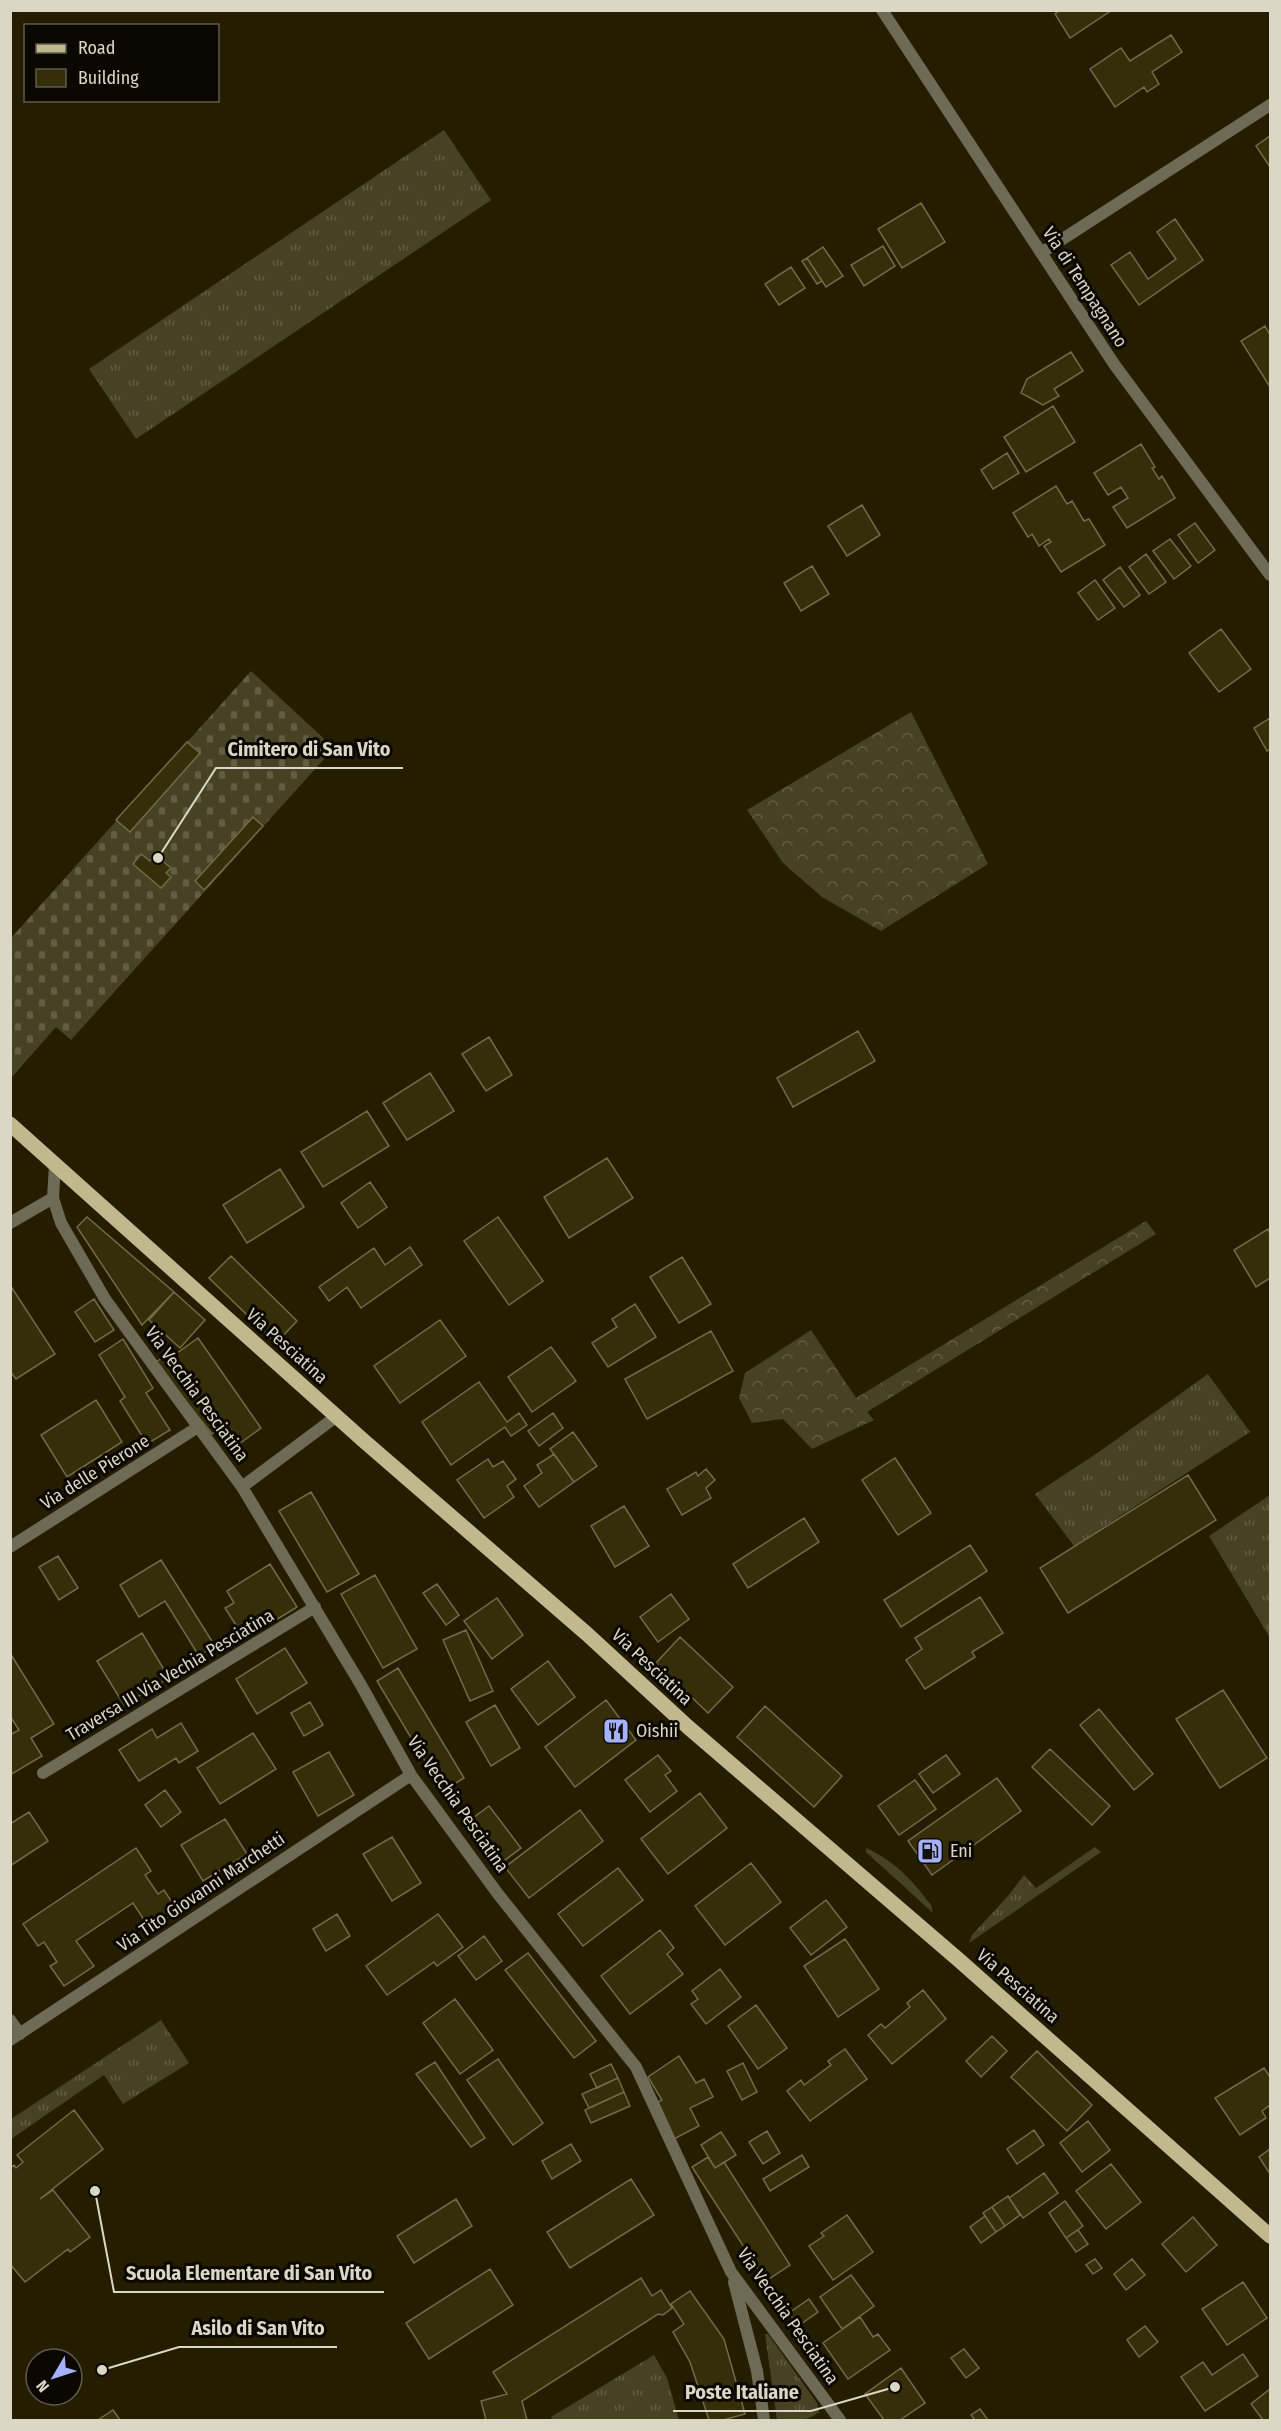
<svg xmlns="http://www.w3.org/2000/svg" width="1281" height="2431" font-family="'Fira Sans Condensed',sans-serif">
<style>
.grass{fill:url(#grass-tufts)}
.forest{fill:url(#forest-crowns)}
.cemetery{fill:url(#cemetery-stones)}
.building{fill:#362e09;stroke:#726b49;stroke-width:1.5}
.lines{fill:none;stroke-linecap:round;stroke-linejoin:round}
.street{stroke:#6e6a56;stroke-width:12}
.primary{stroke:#c1b88e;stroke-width:15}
.labels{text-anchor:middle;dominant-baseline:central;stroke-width:6;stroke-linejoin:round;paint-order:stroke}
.street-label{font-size:18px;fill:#dbd7c5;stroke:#0b0801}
.poi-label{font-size:18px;fill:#dbd7c5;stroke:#0b0801;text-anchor:start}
.leader{fill:none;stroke:#dbd7c5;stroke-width:2}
.callout-dot{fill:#dbd7c5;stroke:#0b0801;stroke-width:2}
.callout-label{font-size:20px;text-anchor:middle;font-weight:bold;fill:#dbd7c5;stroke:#0b0801;stroke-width:6;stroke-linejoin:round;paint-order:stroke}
</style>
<defs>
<pattern id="grass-tufts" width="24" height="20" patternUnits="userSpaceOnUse" patternTransform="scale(1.5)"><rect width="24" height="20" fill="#484225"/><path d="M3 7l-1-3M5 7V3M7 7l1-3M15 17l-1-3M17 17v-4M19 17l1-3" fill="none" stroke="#625d43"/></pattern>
<pattern id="forest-crowns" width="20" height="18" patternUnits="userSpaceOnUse" patternTransform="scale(1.5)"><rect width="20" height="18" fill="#484225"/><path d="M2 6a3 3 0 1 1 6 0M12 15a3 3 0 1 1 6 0" fill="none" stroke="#625d43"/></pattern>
<pattern id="cemetery-stones" width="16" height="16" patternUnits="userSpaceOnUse" patternTransform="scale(1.5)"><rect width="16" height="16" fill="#484225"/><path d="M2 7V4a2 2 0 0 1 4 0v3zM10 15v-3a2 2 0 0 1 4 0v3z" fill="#625d43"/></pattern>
</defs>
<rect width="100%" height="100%" fill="#241d00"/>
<path class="grass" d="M 444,130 L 491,200 L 136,439 L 89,369 Z
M 1208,1374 L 1250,1432 L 1074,1546 L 1035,1494 L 1096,1454 Z
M 1270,1495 L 1270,1638 L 1209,1536 Z
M 1095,1847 L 1101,1852 L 969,1943 L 972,1935 L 1008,1896 L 1024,1875 L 1036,1888 Z
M 866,1848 C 895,1861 912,1880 931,1905 L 933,1913 L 866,1852 Z
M 161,2020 L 189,2063 L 123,2104 L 104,2075 L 11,2139 L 11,2119 Z
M 765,2334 L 768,2334 L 817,2403 L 819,2412 C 808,2422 791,2421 777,2420 Z
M 654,2355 L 667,2378 L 679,2420 L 552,2420 L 551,2417 Z"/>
<path class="forest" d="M 911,712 L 988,864 L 881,931 L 822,897 L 783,863 L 747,810 Z
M 1146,1221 L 1156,1234 L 867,1412 L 874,1420 L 812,1449 L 783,1419 L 752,1423 L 739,1398 L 745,1373 L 811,1330 L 856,1398 Z"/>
<path class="cemetery" d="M 251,671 L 334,748 L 71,1040 L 56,1027 L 11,1078 L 11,938 Z"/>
<path class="building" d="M 1060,10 L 1112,10 L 1070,38 L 1055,14 Z
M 1171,35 L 1182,52 L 1152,72 L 1159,84 L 1147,92 L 1144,87 L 1115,107 L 1090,69 L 1121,48 L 1130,61 Z
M 1270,136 L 1270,167 L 1256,146 Z
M 921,203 L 945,242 L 902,268 L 878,229 Z
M 1175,219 L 1203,260 L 1139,305 L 1111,265 L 1130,252 L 1148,279 L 1176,259 L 1157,232 Z
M 883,246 L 895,266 L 864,286 L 851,265 Z
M 823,247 L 843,276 L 826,287 L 807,258 Z
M 807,258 L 822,281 L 817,284 L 802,261 Z
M 791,267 L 805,288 L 779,305 L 765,284 Z
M 1265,326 L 1270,335 L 1270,387 L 1241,341 Z
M 1071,352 L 1083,371 L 1054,389 L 1059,396 L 1043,405 L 1021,393 L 1027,379 Z
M 1053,406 L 1075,442 L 1026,472 L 1004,437 Z
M 1141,444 L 1155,467 L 1152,468 L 1159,479 L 1162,476 L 1175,498 L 1127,528 L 1113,507 L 1128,498 L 1121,487 L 1108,495 L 1094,473 Z
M 1007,453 L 1019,473 L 993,489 L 981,470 Z
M 1056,486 L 1067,504 L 1072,501 L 1084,521 L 1089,519 L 1105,545 L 1061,572 L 1044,546 L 1051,542 L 1049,539 L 1039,546 L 1032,534 L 1028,537 L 1013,513 Z
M 862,505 L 880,535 L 847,556 L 828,526 Z
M 1195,523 L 1215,550 L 1198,563 L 1178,535 Z
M 1170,539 L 1191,566 L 1174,579 L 1153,551 Z
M 1146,554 L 1166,582 L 1149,594 L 1129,567 Z
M 812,566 L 829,594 L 801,611 L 784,583 Z
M 1120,567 L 1140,595 L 1124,607 L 1103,580 Z
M 1095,580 L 1115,608 L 1098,620 L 1078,593 Z
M 1221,629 L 1251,669 L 1219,692 L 1189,653 Z
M 1270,718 L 1270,749 L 1267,751 L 1254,728 Z
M 187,742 L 200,753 L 130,832 L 116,820 Z
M 253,817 L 263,826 L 204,890 L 195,881 Z
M 141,854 L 150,861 L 155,855 L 171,868 L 166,873 L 171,877 L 161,888 L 133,864 Z
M 858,1031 L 875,1061 L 793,1107 L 777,1078 Z
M 489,1037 L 512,1075 L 486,1091 L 462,1054 Z
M 430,1073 L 454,1111 L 407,1140 L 383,1103 Z
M 367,1111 L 389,1146 L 323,1187 L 301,1152 Z
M 607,1158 L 633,1198 L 569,1238 L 544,1197 Z
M 280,1169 L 304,1207 L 247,1243 L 223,1205 Z
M 370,1182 L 387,1207 L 358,1228 L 341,1203 Z
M 87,1217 L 174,1292 L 142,1325 L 77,1227 Z
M 498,1217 L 543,1281 L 509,1305 L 464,1241 Z
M 1268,1229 L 1270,1234 L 1270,1278 L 1256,1287 L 1234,1250 Z
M 410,1247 L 422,1265 L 361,1308 L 347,1287 L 329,1301 L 319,1287 L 374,1248 L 385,1265 Z
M 231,1256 L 297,1321 L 276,1343 L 209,1278 Z
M 682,1257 L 711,1304 L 679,1323 L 650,1277 Z
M 10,1285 L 55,1354 L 16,1379 L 10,1371 Z
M 174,1292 L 205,1320 L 180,1348 L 149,1320 Z
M 94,1299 L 114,1330 L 95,1342 L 75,1312 Z
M 635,1304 L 656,1337 L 608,1367 L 592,1343 L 617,1327 L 612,1319 Z
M 440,1320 L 466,1356 L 400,1403 L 374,1366 Z
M 711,1331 L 733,1371 L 647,1419 L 625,1379 Z
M 198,1338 L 261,1428 L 235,1447 L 221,1427 L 212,1434 L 155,1363 L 173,1349 L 177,1353 Z
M 123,1339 L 153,1388 L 146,1393 L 170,1430 L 147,1444 L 120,1401 L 125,1397 L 99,1355 Z
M 551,1347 L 576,1381 L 532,1412 L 508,1377 Z
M 479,1382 L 507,1422 L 519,1413 L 527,1425 L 511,1436 L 505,1427 L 451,1465 L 422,1422 Z
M 96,1400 L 122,1442 L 67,1477 L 41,1435 Z
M 553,1413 L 563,1428 L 539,1446 L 528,1431 Z
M 573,1432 L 597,1466 L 574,1482 L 550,1449 Z
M 554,1454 L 574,1482 L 539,1507 L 524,1486 L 542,1473 L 537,1465 Z
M 895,1458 L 931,1513 L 898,1535 L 862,1480 Z
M 488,1459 L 493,1467 L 503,1461 L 516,1479 L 507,1486 L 514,1497 L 484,1518 L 457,1480 Z
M 706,1469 L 715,1480 L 706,1488 L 711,1498 L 682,1515 L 667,1489 L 696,1472 L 698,1476 Z
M 1188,1475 L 1216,1520 L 1068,1613 L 1040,1568 Z
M 311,1492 L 359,1574 L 327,1592 L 279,1511 Z
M 624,1506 L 649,1546 L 615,1567 L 591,1526 Z
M 804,1518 L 819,1542 L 748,1588 L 733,1564 Z
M 970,1545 L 987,1571 L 901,1627 L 884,1600 Z
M 58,1556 L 78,1588 L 59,1600 L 39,1567 Z
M 161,1560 L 215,1646 L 199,1656 L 165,1601 L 139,1617 L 120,1585 Z
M 270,1564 L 297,1607 L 245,1639 L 225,1608 L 234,1603 L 227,1591 Z
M 375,1575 L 417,1649 L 383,1668 L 341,1594 Z
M 437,1584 L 459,1615 L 446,1625 L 423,1593 Z
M 671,1594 L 689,1619 L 658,1642 L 640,1617 Z
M 980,1597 L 1003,1633 L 972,1652 L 975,1657 L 925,1689 L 906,1660 L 922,1649 L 915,1638 Z
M 497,1598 L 523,1635 L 492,1659 L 464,1621 Z
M 466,1630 L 493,1691 L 470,1701 L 443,1640 Z
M 142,1633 L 169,1678 L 124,1705 L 97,1661 Z
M 680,1637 L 733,1687 L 708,1713 L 656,1663 Z
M 285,1648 L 307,1683 L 257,1714 L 236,1679 Z
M 10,1653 L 54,1724 L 31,1738 L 42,1756 L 10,1775 L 10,1735 L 19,1730 L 10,1716 Z
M 548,1661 L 575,1697 L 538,1725 L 511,1689 Z
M 398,1668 L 464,1778 L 443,1791 L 377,1681 Z
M 1223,1690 L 1267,1758 L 1220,1788 L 1176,1719 Z
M 606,1700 L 636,1740 L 575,1787 L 545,1747 Z
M 310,1702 L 323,1725 L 304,1736 L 291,1713 Z
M 495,1705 L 520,1748 L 491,1766 L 466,1722 Z
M 765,1706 L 842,1776 L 814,1807 L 737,1737 Z
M 1099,1709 L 1153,1774 L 1134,1790 L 1080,1725 Z
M 181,1723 L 198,1751 L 179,1763 L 176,1758 L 139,1781 L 119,1750 L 152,1729 L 157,1738 Z
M 253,1733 L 276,1769 L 220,1804 L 197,1768 Z
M 1050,1749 L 1110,1806 L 1092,1825 L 1032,1767 Z
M 329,1752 L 354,1795 L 318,1816 L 293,1772 Z
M 658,1755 L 671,1771 L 665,1775 L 677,1791 L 650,1812 L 625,1780 Z
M 946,1755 L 960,1774 L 933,1793 L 919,1774 Z
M 997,1778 L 1021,1811 L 932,1875 L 908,1841 Z
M 915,1780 L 936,1809 L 899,1835 L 878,1806 Z
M 165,1790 L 181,1812 L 161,1827 L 145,1805 Z
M 700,1793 L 727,1828 L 668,1874 L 641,1839 Z
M 489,1806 L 521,1848 L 501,1863 L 469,1821 Z
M 580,1810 L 603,1841 L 529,1898 L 505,1867 Z
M 29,1812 L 48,1841 L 10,1866 L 10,1824 Z
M 225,1819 L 247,1854 L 203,1881 L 181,1845 Z
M 392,1837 L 421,1883 L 392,1901 L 363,1854 Z
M 136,1848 L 151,1871 L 145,1875 L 158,1894 L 164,1890 L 177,1910 L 150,1929 L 133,1903 L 76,1941 L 94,1966 L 64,1986 L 50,1966 L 57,1962 L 44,1942 L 38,1946 L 23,1924 Z
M 751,1863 L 781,1902 L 725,1945 L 695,1906 Z
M 618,1868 L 643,1900 L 583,1946 L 558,1914 Z
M 826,1900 L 847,1927 L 811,1955 L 790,1928 Z
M 337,1914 L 350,1936 L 326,1951 L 313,1929 Z
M 438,1914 L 463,1947 L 437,1966 L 434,1962 L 387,1995 L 366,1966 Z
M 660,1930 L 674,1948 L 667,1954 L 683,1974 L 630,2014 L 601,1976 Z
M 484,1936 L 502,1961 L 476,1980 L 458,1956 Z
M 845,1939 L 879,1989 L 838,2017 L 804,1966 Z
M 528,1953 L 596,2041 L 574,2058 L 505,1970 Z
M 720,1969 L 741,1997 L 706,2024 L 691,2004 L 698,1999 L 692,1991 Z
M 923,1990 L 946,2019 L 892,2064 L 868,2035 L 881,2024 L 885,2028 L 910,2007 L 907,2003 Z
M 455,1999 L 493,2050 L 460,2074 L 423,2023 Z
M 756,2005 L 787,2048 L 758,2069 L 728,2026 Z
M 992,2036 L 1007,2051 L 981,2077 L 966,2061 Z
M 845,2049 L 867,2079 L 810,2121 L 787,2091 L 801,2080 L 804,2085 L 831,2065 L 828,2061 Z
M 1037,2051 L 1092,2105 L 1067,2131 L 1011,2077 Z
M 679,2056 L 696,2083 L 704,2079 L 713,2097 L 690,2108 L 699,2126 L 674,2139 L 656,2103 L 662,2100 L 648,2077 Z
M 498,2059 L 543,2123 L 513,2145 L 467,2080 Z
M 435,2062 L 485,2138 L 471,2147 L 416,2074 Z
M 743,2063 L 757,2092 L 742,2100 L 727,2071 Z
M 611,2064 L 618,2078 L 597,2088 L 590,2074 Z
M 1264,2068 L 1270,2077 L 1270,2105 L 1262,2111 L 1266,2118 L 1240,2135 L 1215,2098 Z
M 618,2078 L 624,2092 L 589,2108 L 582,2094 Z
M 624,2092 L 630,2106 L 591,2123 L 585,2110 Z
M 74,2110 L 103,2149 L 40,2199 L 53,2190 L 90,2237 L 70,2252 L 68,2249 L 25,2282 L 10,2264 L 10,2168 L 14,2165 L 16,2168 L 23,2162 L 17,2155 Z
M 1088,2121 L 1110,2150 L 1082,2172 L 1060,2143 Z
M 1034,2130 L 1044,2145 L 1017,2164 L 1007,2149 Z
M 767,2131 L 780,2153 L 763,2164 L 749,2142 Z
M 721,2132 L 736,2155 L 715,2168 L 701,2145 Z
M 571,2144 L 581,2161 L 552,2179 L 542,2161 Z
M 1270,2149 L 1270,2174 L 1259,2157 Z
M 802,2155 L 809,2167 L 770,2191 L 763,2179 Z
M 708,2157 L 715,2168 L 724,2162 L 790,2265 L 766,2281 L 692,2167 Z
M 1111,2164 L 1141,2202 L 1106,2229 L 1076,2191 Z
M 1044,2173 L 1058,2193 L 1023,2218 L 1009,2198 Z
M 631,2179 L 654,2215 L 570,2268 L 547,2232 Z
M 1008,2196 L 1020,2215 L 1005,2226 L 992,2207 Z
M 456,2199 L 472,2226 L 414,2263 L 397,2236 Z
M 1065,2201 L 1083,2226 L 1066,2238 L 1049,2213 Z
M 992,2207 L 1005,2226 L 996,2232 L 983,2213 Z
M 847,2215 L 873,2252 L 833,2280 L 809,2246 L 824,2236 L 821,2233 Z
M 985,2216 L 996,2232 L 981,2243 L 970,2227 Z
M 1193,2217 L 1217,2245 L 1186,2272 L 1162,2244 Z
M 1078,2230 L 1088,2244 L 1076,2252 L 1066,2238 Z
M 1095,2259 L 1102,2268 L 1093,2274 L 1086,2265 Z
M 1132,2259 L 1145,2275 L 1126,2290 L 1114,2274 Z
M 490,2269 L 513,2305 L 429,2359 L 406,2323 Z
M 851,2275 L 874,2306 L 842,2329 L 820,2297 Z
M 641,2278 L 652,2296 L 661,2290 L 672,2308 L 663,2315 L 658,2314 L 522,2401 L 527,2420 L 486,2420 L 481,2401 L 507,2394 L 493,2372 Z
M 1243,2282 L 1267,2318 L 1227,2345 L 1202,2309 Z
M 690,2291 L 724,2339 L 745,2414 L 723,2420 L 709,2420 L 690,2362 L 673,2332 L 684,2324 L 671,2304 Z
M 809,2299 L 818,2312 L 798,2326 L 789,2313 Z
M 860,2317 L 873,2337 L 878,2334 L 890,2350 L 848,2379 L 823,2343 Z
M 1145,2326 L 1158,2342 L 1139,2357 L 1127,2340 Z
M 964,2349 L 979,2368 L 966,2378 L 951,2358 Z
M 1243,2354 L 1258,2376 L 1205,2411 L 1181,2377 L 1203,2362 L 1212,2375 Z
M 901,2368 L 925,2403 L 900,2420 L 884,2420 L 865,2394 Z
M 1270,2389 L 1270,2420 L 1263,2420 L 1251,2404 Z
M 980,2409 L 988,2420 L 975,2420 L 971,2415 Z
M 113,2410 L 120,2420 L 98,2420 Z"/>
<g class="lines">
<path class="street" d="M 882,10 L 1114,364 L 1270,575
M 1041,253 L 1270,105
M 55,1165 L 53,1198 L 61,1223 L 105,1299 L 242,1487 L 361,1685 L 411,1775 L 498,1894 L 636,2067 L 731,2272 L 840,2420
M 10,1223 L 53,1198
M 242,1487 L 337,1416
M 10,1547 L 198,1427
M 43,1773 L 315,1607
M 10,2020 L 20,2034
M 10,2040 L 411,1775
M 734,2282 L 757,2371 L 764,2420"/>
<path class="primary" d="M 10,1124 L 364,1441 L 587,1634 L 688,1727 L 960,1961 L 1270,2236"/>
</g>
<defs>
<symbol id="restaurant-square" viewBox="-11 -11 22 22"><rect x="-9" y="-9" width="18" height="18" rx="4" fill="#a6b1fc" stroke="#0b0801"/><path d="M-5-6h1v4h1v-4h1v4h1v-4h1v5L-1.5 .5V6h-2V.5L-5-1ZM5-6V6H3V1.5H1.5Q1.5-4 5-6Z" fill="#111"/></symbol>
<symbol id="fuel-square" viewBox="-11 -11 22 22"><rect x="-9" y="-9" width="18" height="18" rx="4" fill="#a6b1fc" stroke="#0b0801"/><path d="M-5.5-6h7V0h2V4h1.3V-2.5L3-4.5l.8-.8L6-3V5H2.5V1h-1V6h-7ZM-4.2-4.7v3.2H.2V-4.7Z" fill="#111"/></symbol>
</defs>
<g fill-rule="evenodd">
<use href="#restaurant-square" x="601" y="1716" width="30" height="30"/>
<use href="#fuel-square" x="915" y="1836" width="30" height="30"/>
</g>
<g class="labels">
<g class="street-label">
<text transform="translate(1085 287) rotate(57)">Via di Tempagnano</text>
<text transform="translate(287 1346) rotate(42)">Via Pesciatina</text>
<text transform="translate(197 1394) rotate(54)">Via Vecchia Pesciatina</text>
<text transform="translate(95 1472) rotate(-32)">Via delle Pierone</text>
<text transform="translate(652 1667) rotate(43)">Via Pesciatina</text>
<text transform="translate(170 1675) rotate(-31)">Traversa III Via Vechia Pesciatina</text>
<text transform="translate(458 1804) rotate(55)">Via Vecchia Pesciatina</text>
<text transform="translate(201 1892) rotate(-34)">Via Tito Giovanni Marchetti</text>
<text transform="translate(1018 1986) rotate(41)">Via Pesciatina</text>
<text transform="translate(788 2316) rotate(55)">Via Vecchia Pesciatina</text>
</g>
<g class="poi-label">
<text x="636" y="1731">Oishii</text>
<text x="950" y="1851">Eni</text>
</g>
</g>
<path class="leader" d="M158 858L216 768H403M95 2191L114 2292H384M102 2370L179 2347H337M895 2387L811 2411H673"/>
<g class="callout-dot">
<circle cx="158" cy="858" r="6"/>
<circle cx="95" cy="2191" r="6"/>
<circle cx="102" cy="2370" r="6"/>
<circle cx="895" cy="2387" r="6"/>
</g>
<g class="callout-label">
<text x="309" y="756">Cimitero di San Vito</text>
<text x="249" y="2280">Scuola Elementare di San Vito</text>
<text x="258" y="2335">Asilo di San Vito</text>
<text x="742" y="2399">Poste Italiane</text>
</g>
<rect width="1281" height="2431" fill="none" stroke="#dbd7c5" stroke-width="24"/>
<rect x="24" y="24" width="195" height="78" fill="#0b0801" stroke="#5e5b4f" stroke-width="1.5"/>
<rect x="36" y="44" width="30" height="9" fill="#c1b88e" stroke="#5e5b4f" stroke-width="1.5"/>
<text x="78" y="54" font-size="18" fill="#dbd7c5">Road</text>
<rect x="36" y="69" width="30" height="18" fill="#362e09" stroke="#5e5b4f" stroke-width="1.5"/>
<text x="78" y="84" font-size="18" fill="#dbd7c5">Building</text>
<g transform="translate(54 2377) rotate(231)"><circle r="28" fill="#0b0801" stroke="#5e5b4f" stroke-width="1.5"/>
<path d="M0-4.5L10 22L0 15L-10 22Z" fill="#a6b1fc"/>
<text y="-9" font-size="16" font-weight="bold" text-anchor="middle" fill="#dbd7c5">N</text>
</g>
</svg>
